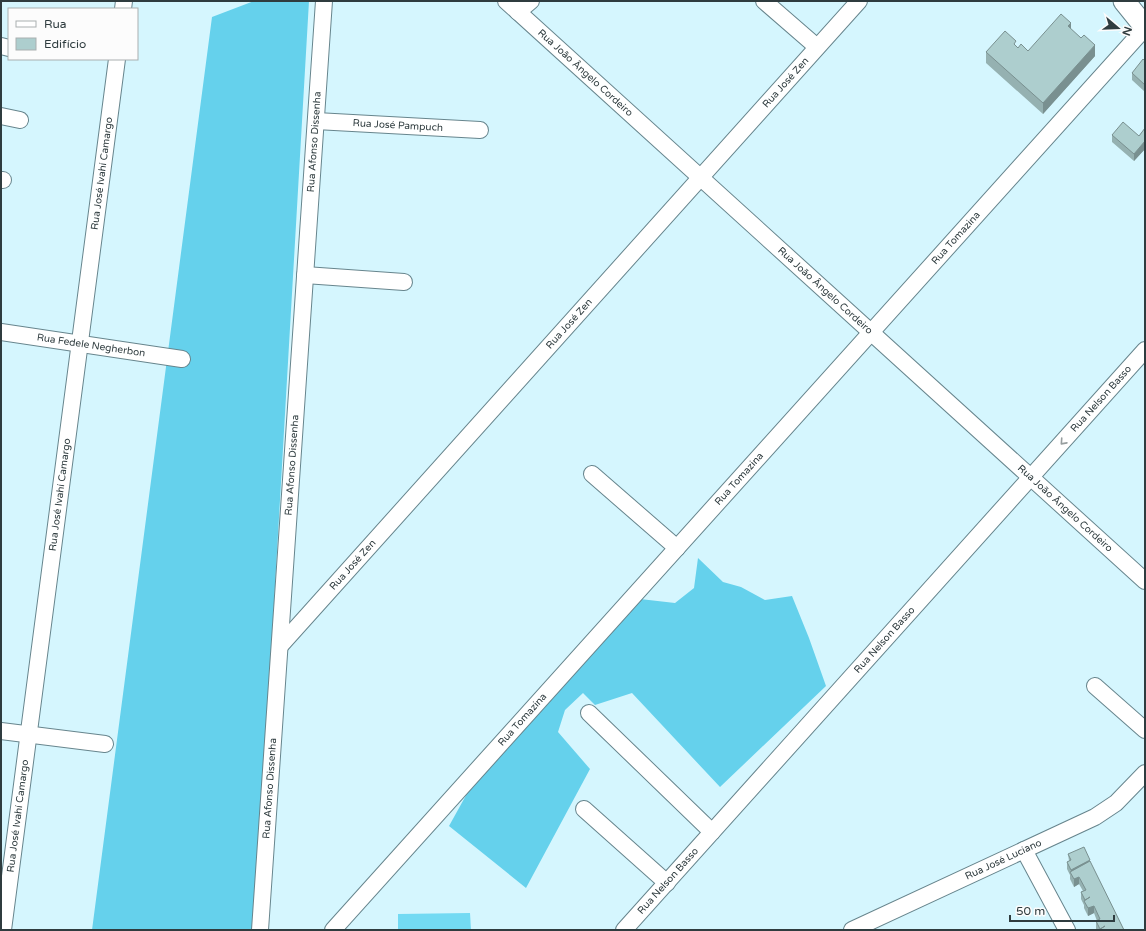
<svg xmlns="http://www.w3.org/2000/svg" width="1146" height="931" font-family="'Varela Round',sans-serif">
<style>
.green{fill:#73daf3}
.forest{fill:#65d1ec}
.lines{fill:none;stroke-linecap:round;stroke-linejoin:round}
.minor-casing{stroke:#67858d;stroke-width:18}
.major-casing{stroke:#67858d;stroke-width:23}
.minor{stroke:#fff;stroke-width:16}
.major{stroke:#fff;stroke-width:21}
.wall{fill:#95b1b1}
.shaded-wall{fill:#799090}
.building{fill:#adcece;stroke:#799090}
.oneway{stroke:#979e9f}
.labels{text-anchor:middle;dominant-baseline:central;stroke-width:4;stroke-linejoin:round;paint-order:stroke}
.street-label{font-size:10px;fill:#2f3c3f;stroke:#fcfcfc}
</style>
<rect width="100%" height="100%" fill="#d5f6fe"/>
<path class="green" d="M 470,913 L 471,930 L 398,930 L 398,914 Z"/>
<path class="forest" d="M 254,1 L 309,1 L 255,930 L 92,930 L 212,17 Z
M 698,558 L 723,582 L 741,587 L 765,600 L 792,596 L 809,638 L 826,686 L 720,787 L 632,693 L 595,705 L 583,693 L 565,710 L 558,732 L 590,769 L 526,888 L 449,826 L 474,781 L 640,599 L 675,603 L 694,588 Z"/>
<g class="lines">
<defs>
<g id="minor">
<path id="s1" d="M 506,1 L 1145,581"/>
<path d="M 764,1 L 817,47"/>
<path d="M 123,9 L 124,1"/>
<path d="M 518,12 L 531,1"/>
<path d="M 1,46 L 9,48"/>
<path d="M 1,116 L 20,120"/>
<path id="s2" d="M 316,121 L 480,130"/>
<path d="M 1,180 L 3,180"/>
<path d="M 305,275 L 404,282"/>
<path id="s3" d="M 1,332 L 182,359"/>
<path d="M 592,474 L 677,548"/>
<path id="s4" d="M 280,646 L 859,1"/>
<path d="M 1095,686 L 1145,730"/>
<path d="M 589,713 L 712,832"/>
<path d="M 1,731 L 105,744"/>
<path d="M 584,809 L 667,883"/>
<path d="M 1024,850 L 1067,930"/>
<path id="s5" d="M 3,930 L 117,59"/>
<path id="s6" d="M 260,930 L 324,1"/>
<path id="s7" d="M 333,930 L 1145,28"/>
<path id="s8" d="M 624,930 L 1145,350"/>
<path id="s9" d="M 852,930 L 1095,817 L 1116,803 L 1145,773"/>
</g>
<path id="major" d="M 1124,1 L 1145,27"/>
</defs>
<use href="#minor" class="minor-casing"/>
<use href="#major" class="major-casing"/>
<use href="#minor" class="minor"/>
<use href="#major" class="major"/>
</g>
<path class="wall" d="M 1071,29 L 1095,56 L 1043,114 L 986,63 L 986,52 L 1016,47 L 1018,48 L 1028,51 Z
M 1145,61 L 1145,92 L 1132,80 L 1132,73 Z
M 1145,128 L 1145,149 L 1134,161 L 1112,142 L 1112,135 L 1139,136 Z
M 1068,854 L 1090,862 L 1124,930 L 1097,930 L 1096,929 L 1096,921 L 1097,921 L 1094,913 L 1088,916 L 1084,908 L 1084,905 L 1081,899 L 1081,892 L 1083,891 L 1079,884 L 1074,887 L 1070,879 L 1070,875 L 1067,869 L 1067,862 L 1069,861 Z"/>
<path class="shaded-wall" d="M 1071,23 L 1071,34 L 1068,26 Z
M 1095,45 L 1095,56 L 1043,114 L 1043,103 Z
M 1145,141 L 1145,149 L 1134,161 L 1134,154 Z
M 1090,860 L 1090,868 L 1071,873 L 1071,870 Z
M 1079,877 L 1079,884 L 1074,887 L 1074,879 Z
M 1094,906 L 1094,913 L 1088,916 L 1088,908 Z"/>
<path class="building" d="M 1061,14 L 1071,23 L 1068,26 L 1081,38 L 1084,35 L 1095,45 L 1043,103 L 986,52 L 1005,31 L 1016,41 L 1014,44 L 1018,48 L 1021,44 L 1028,51 Z
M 1143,59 L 1145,61 L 1145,85 L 1132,73 Z
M 1123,122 L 1139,136 L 1145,128 L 1145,141 L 1134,154 L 1112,135 Z
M 1084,847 L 1090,860 L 1071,870 L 1067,862 L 1071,860 L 1068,854 Z
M 1090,861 L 1124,930 L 1099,930 L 1105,926 L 1100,929 L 1096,921 L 1100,919 L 1094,906 L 1088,908 L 1084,901 L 1090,897 L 1085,900 L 1081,892 L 1086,890 L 1079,877 L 1074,879 L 1070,872 Z"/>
<defs><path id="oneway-chevron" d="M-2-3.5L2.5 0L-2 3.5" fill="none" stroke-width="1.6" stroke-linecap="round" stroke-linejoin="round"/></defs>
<use class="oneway" href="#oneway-chevron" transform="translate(1063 442) rotate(132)"/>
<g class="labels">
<g class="street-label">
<text stroke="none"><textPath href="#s1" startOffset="107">Rua João Ângelo Cordeiro</textPath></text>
<text stroke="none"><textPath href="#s4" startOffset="757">Rua José Zen</textPath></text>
<text stroke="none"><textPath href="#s2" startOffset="82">Rua José Pampuch</textPath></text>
<text stroke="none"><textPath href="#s6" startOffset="790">Rua Afonso Dissenha</textPath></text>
<text stroke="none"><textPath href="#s5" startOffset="763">Rua José Ivahí Camargo</textPath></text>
<text stroke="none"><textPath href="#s7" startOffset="931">Rua Tomazina</textPath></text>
<text stroke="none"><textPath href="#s1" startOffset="431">Rua João Ângelo Cordeiro</textPath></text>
<text stroke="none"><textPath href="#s4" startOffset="433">Rua José Zen</textPath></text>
<text stroke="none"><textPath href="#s3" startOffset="91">Rua Fedele Negherbon</textPath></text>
<text stroke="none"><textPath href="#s8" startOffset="714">Rua Nelson Basso</textPath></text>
<text stroke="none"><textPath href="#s6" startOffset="466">Rua Afonso Dissenha</textPath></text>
<text stroke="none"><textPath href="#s7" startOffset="607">Rua Tomazina</textPath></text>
<text stroke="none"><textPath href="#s5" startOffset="439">Rua José Ivahí Camargo</textPath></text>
<text stroke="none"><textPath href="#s1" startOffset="755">Rua João Ângelo Cordeiro</textPath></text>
<text stroke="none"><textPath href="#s4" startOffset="109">Rua José Zen</textPath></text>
<text stroke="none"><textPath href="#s8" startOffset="390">Rua Nelson Basso</textPath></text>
<text stroke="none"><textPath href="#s7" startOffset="283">Rua Tomazina</textPath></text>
<text stroke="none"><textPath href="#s6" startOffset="142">Rua Afonso Dissenha</textPath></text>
<text stroke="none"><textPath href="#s5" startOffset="115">Rua José Ivahí Camargo</textPath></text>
<text stroke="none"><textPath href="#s9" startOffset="167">Rua José Luciano</textPath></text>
<text stroke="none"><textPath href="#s8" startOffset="66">Rua Nelson Basso</textPath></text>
</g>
</g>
<rect width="1146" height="931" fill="none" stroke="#2f3c3f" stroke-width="4"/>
<rect x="8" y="8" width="130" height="52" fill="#fcfcfc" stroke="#aaafb0"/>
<rect x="16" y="21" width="20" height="6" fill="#ffffff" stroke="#aaafb0"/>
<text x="44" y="28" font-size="12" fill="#2f3c3f">Rua</text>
<rect x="16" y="38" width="20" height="12" fill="#adcece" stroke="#aaafb0"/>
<text x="44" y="48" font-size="12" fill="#2f3c3f">Edifício</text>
<g transform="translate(1118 28) rotate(109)" stroke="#fcfcfc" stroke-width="3" paint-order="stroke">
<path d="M0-3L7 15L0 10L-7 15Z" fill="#2f3c3f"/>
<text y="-6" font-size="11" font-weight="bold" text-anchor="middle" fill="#2f3c3f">N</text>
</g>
<path d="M1010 915v6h104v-6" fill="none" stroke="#2f3c3f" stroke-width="2"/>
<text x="1016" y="915" font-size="12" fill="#2f3c3f" stroke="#fcfcfc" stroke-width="3" paint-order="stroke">50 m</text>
</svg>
